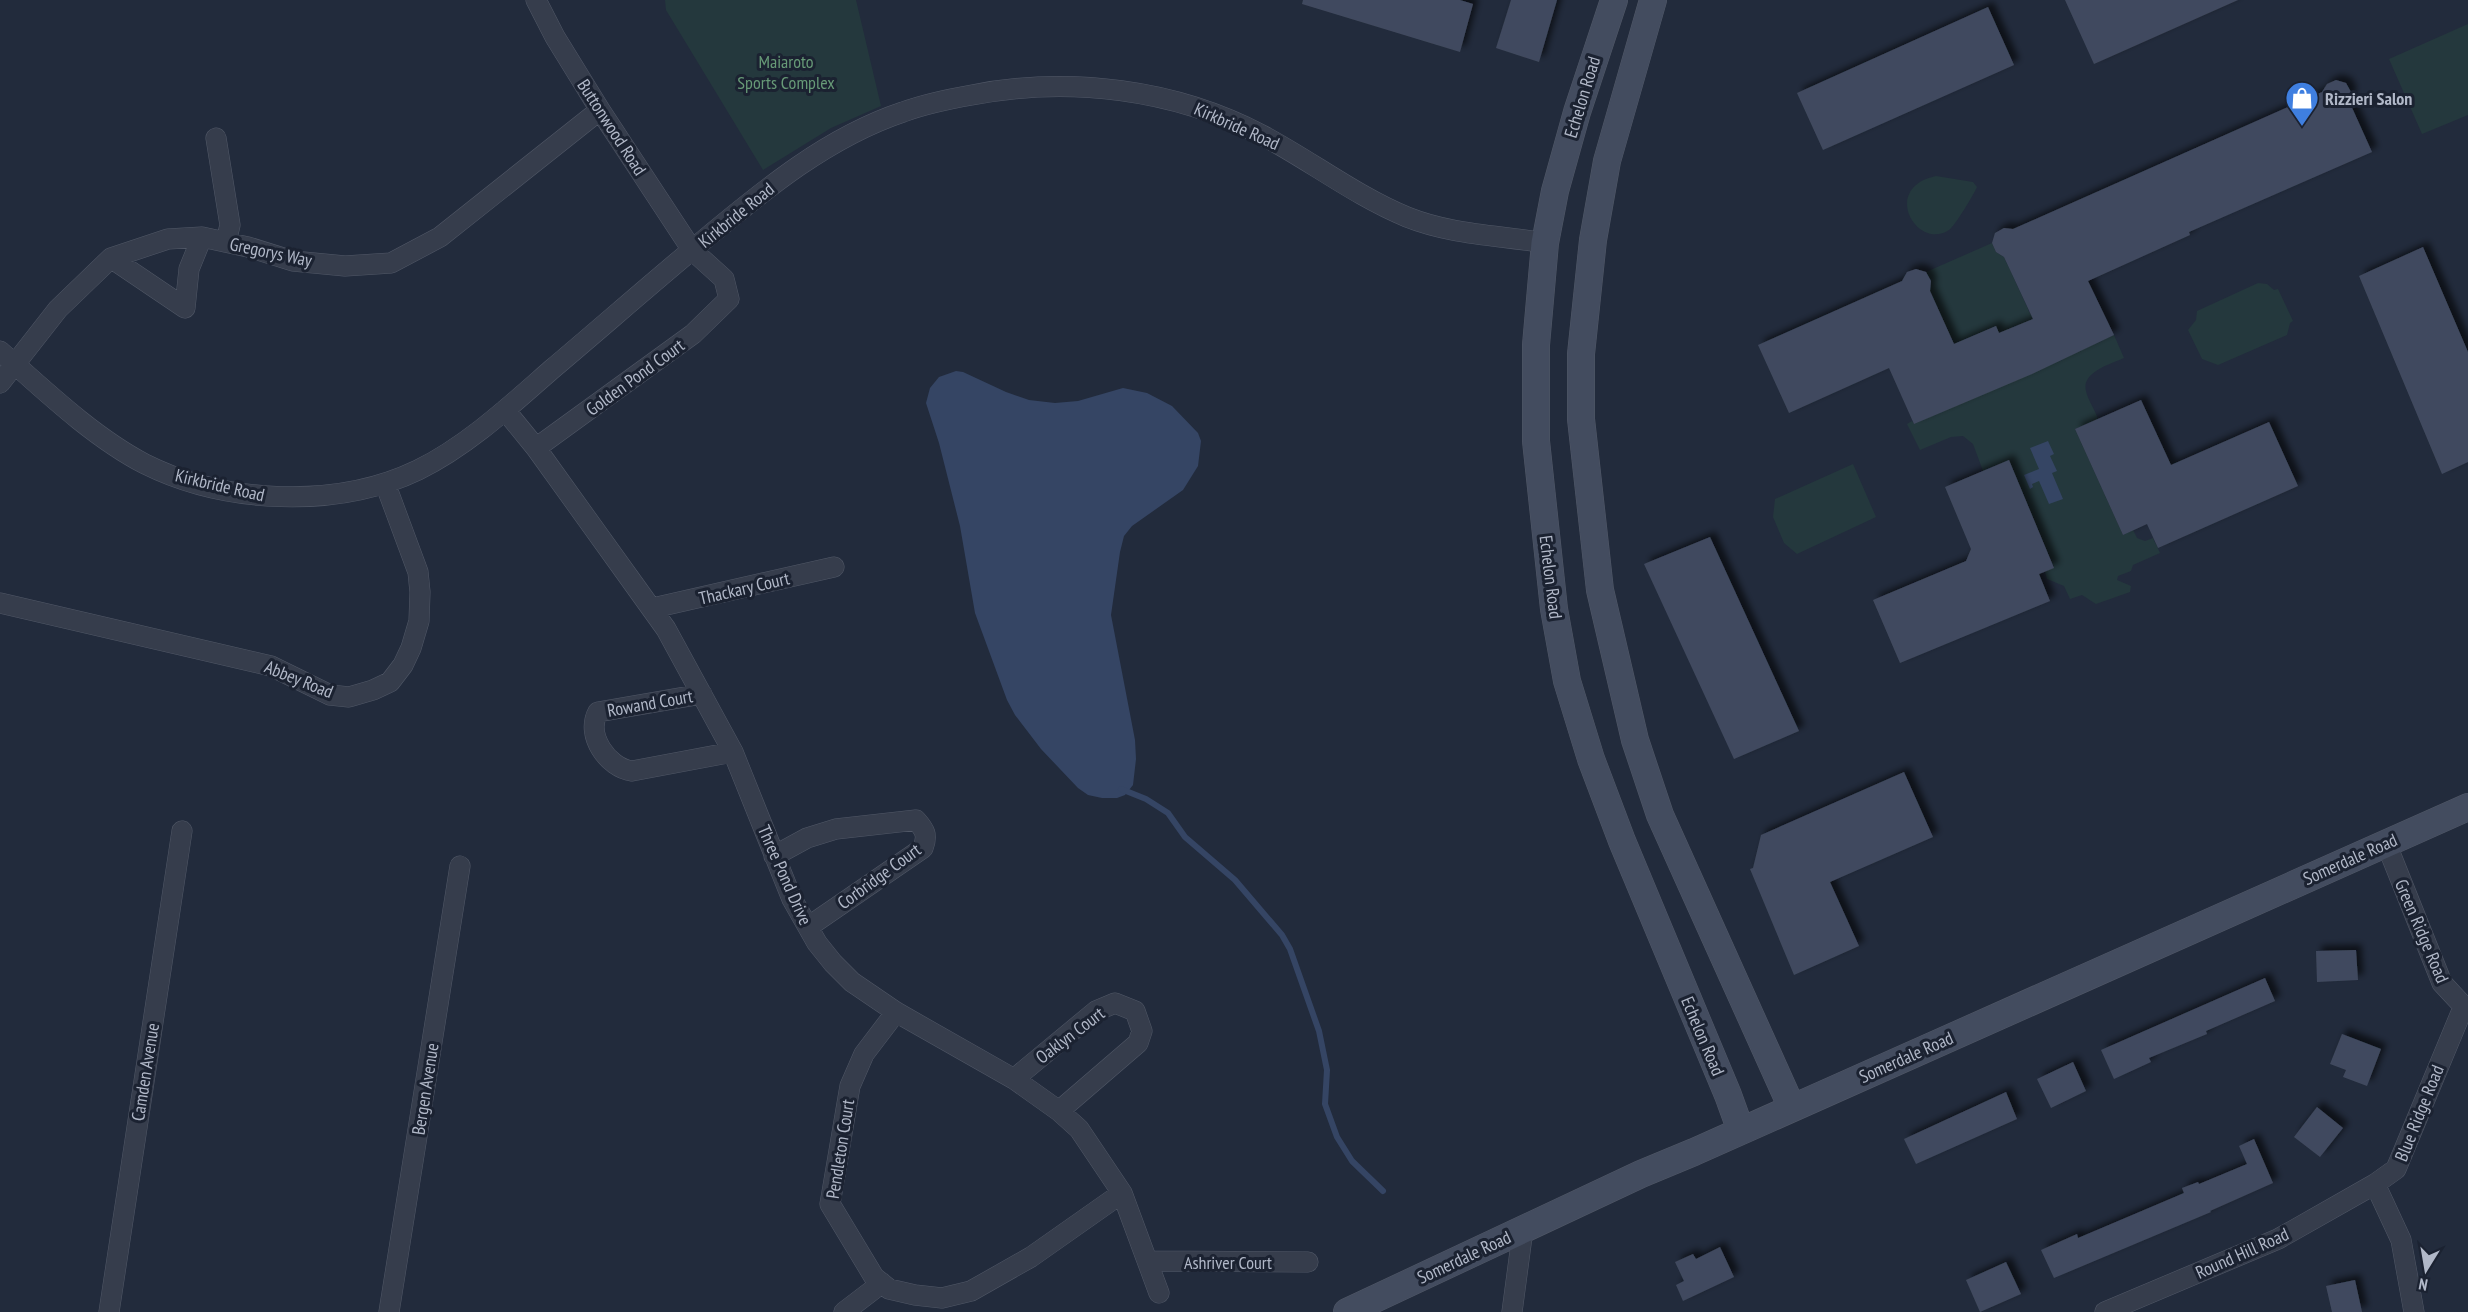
<svg xmlns="http://www.w3.org/2000/svg" width="2468" height="1312" font-family="'PT Sans Narrow',sans-serif">
<style>
.green{fill:#24383d}
.water{fill:#354564}
.lines{fill:none;stroke-linecap:round;stroke-linejoin:round}
.stream{stroke:#354564;stroke-width:6}
.building{fill:#414a5e;filter:url(#shadow)}
.street-casing{stroke:#515867;stroke-width:21}
.secondary-casing{stroke:#515867;stroke-width:28}
.street{stroke:#363d4c;stroke-width:20}
.secondary{stroke:#434c5f;stroke-width:27}
.labels{text-anchor:middle;dominant-baseline:central;stroke-width:6;stroke-linejoin:round;paint-order:stroke}
.park-label{font-size:18px;fill:#679a77;stroke:#1b2231}
.street-label{font-size:18px;fill:#b1b8c8;stroke:#1b2231}
.poi-label{font-size:18px;font-weight:bold;fill:#b1b8c8;stroke:#1b2231;text-anchor:start}
</style>
<defs>
<filter id="shadow"><feDropShadow dx="5.5" dy="-5.5" stdDeviation="3" flood-color="#0009"/></filter>
</defs>
<rect width="100%" height="100%" fill="#222b3c"/>
<path class="green" d="M 665,0 L 856,0 L 881,106 L 831,128 L 763,170 L 666,10 Z
M 2468,24 L 2468,115 L 2422,134 L 2389,59 Z
M 1936,176 L 1973,182 L 1977,187 C 1974,194 1955,226 1949,230 C 1917,251 1880,188 1936,176 Z
M 1992,243 L 1996,252 L 2004,257 L 2053,363 L 2114,335 L 2124,358 C 2111,364 2081,372 2086,391 C 2088,400 2095,410 2098,419 L 2075,429 L 2123,535 L 2133,530 L 2137,538 L 2145,541 L 2153,538 L 2160,553 L 2133,565 L 2131,571 L 2118,576 L 2117,580 L 2131,586 L 2130,592 L 2096,604 L 2082,595 L 2070,599 L 2064,586 L 2047,579 L 2045,572 L 2054,567 L 2009,460 L 1983,471 L 1973,444 L 1963,436 L 1951,437 L 1920,450 L 1907,424 L 1912,421 L 1914,424 L 1977,396 L 1930,291 L 1931,281 L 1926,272 Z
M 2258,283 L 2267,284 L 2274,290 L 2278,289 L 2293,321 L 2290,323 L 2287,335 L 2218,365 L 2202,359 L 2188,330 L 2196,320 L 2197,311 Z
M 1853,464 L 1876,517 L 1797,554 L 1784,543 L 1773,517 L 1775,499 Z"/>
<path class="water" d="M 956,371 L 963,372 L 1006,392 L 1029,400 L 1055,403 L 1078,401 L 1123,388 L 1147,393 L 1172,406 L 1198,433 L 1201,441 L 1198,466 L 1183,490 L 1132,526 L 1124,536 L 1120,552 L 1111,615 L 1135,740 L 1136,759 L 1133,785 L 1125,795 L 1117,798 L 1102,798 L 1088,795 L 1078,788 L 1041,749 L 1015,715 L 1007,700 L 975,613 L 960,526 L 939,443 L 926,403 L 930,388 L 939,377 Z
M 2048,441 L 2054,454 L 2050,456 L 2057,471 L 2052,473 L 2063,499 L 2049,504 L 2039,481 L 2032,484 L 2033,487 L 2030,489 L 2024,475 L 2039,469 L 2030,448 Z"/>
<g class="lines">
<path class="stream" d="M 1121,789 L 1146,799 L 1168,813 L 1185,837 L 1235,880 L 1282,935 L 1290,949 L 1319,1031 L 1327,1070 L 1325,1104 L 1337,1137 L 1352,1161 L 1383,1191"/>
</g>
<path class="building" d="M 1303,0 L 1460,0 L 1473,4 L 1460,52 L 1302,4 Z
M 1511,0 L 1557,0 L 1539,62 L 1496,48 Z
M 2065,0 L 2238,0 L 2094,64 Z
M 1988,7 L 2014,65 L 1823,150 L 1797,93 Z
M 2336,80 L 2346,83 L 2351,92 L 2349,101 L 2372,152 L 2189,232 L 2190,235 L 2088,281 L 2114,335 L 2032,374 L 1914,424 L 1889,368 L 1789,413 L 1758,345 L 1902,281 L 1907,272 L 1916,269 L 1926,272 L 1931,281 L 1930,291 L 1954,344 L 1996,326 L 1999,333 L 2033,319 L 2004,257 L 1996,252 L 1992,243 L 1995,233 L 2004,228 L 2013,229 L 2322,92 L 2327,84 Z
M 2423,247 L 2468,352 L 2468,462 L 2442,474 L 2359,276 Z
M 2141,400 L 2171,465 L 2269,422 L 2298,486 L 2158,548 L 2147,524 L 2123,535 L 2075,429 Z
M 2009,460 L 2054,568 L 2039,574 L 2050,601 L 1900,663 L 1873,600 L 1966,561 L 1971,549 L 1945,487 Z
M 1710,537 L 1799,731 L 1734,759 L 1644,564 Z
M 1904,772 L 1933,837 L 1830,882 L 1859,946 L 1794,975 L 1750,869 L 1753,868 L 1761,835 Z
M 2356,950 L 2358,980 L 2317,982 L 2316,951 Z
M 2265,978 L 2275,1001 L 2206,1031 L 2207,1034 L 2149,1058 L 2151,1062 L 2114,1079 L 2101,1050 Z
M 2342,1034 L 2381,1049 L 2367,1086 L 2343,1077 L 2346,1070 L 2330,1064 Z
M 2073,1062 L 2086,1091 L 2051,1108 L 2037,1079 Z
M 2006,1092 L 2017,1119 L 1916,1164 L 1904,1139 Z
M 2317,1107 L 2343,1128 L 2320,1157 L 2294,1137 Z
M 2254,1139 L 2273,1183 L 2210,1211 L 2211,1212 L 2054,1278 L 2041,1250 L 2077,1234 L 2078,1238 L 2184,1193 L 2182,1188 L 2198,1182 L 2199,1184 L 2247,1164 L 2239,1146 Z
M 1720,1247 L 1734,1277 L 1683,1301 L 1676,1285 L 1684,1281 L 1675,1262 L 1693,1254 L 1696,1259 Z
M 2006,1262 L 2021,1294 L 1980,1312 L 1966,1280 Z
M 2355,1280 L 2362,1312 L 2332,1312 L 2326,1286 Z"/>
<g class="lines">
<defs>
<path id="street" d="M 216,138 L 230,225 L 226,242
M 111,258 L 185,308 L 189,269 L 202,237
M 0,351 C 44,390 93,437 145,464 C 225,504 337,509 418,470 C 467,446 510,406 551,370 C 602,327 653,282 705,239 C 765,189 828,137 903,112 C 925,104 949,99 972,95 C 1069,76 1175,89 1262,135 C 1311,161 1356,196 1407,217 C 1452,235 1498,235 1545,243
M 0,383 L 58,309 L 111,258 L 168,239 L 202,237 L 248,247 L 293,261 L 345,266 L 391,263 L 440,237 L 600,110
M 505,410 L 536,448 L 666,629 L 733,752 L 792,899 L 817,943 L 833,963 L 852,982 L 896,1012 L 1014,1079 L 1059,1111 L 1079,1129 L 1122,1193 L 1159,1293
M 536,448 L 693,334 L 729,299 L 724,279 L 692,250 L 600,110 L 555,37 L 536,0
M 0,603 L 271,666 L 330,695 L 349,697 L 373,690 L 390,682 L 403,665 L 411,648 L 419,621 L 420,592 L 418,572 L 385,483
M 653,608 L 834,567
M 702,694 L 598,712 C 585,735 608,768 632,771 L 733,752
M 2386,843 L 2442,983 L 2468,1011
M 774,856 L 807,838 L 836,829 L 916,820 C 925,830 928,835 923,848 L 808,927
M 896,1012 L 864,1054 L 850,1086 L 830,1204 L 874,1277 L 889,1289 L 915,1295 L 942,1298 L 971,1291 L 1031,1257 L 1122,1193
M 1014,1079 L 1096,1011 L 1115,1003 L 1135,1011 L 1142,1031 L 1138,1043 L 1059,1111
M 2375,1184 L 2401,1240 L 2414,1312
M 1148,1261 L 1308,1262
M 109,1312 L 182,831
M 389,1312 L 460,866
M 844,1312 L 882,1283
M 1512,1312 L 1523,1229
M 2105,1312 L 2278,1239 L 2375,1184 L 2396,1169 L 2463,1008"/>
<path id="secondary" d="M 1614,0 L 1577,112 L 1555,191 L 1545,243 L 1536,345 L 1536,441 L 1554,609 L 1567,681 L 1591,759 L 1622,841 L 1728,1095 L 1741,1131
M 1653,0 L 1607,161 L 1593,240 L 1581,354 L 1581,419 L 1600,590 L 1635,740 L 1660,815 L 1792,1108
M 1347,1312 L 1641,1174 L 1694,1152 L 2468,807"/>
</defs>
<use href="#street" class="street-casing"/>
<use href="#secondary" class="secondary-casing"/>
<use href="#street" class="street"/>
<use href="#secondary" class="secondary"/>
</g>
<defs>
<symbol id="shop-pin" viewBox="-11 -11 22 30"><path d="M0 17L-7.5 6A9.5 9.5 0 1 1 7.5 6Z" fill="#3f7fe0" stroke="#1b2231"/><path d="M-5-2.5h2.3a2.7 3.5 0 0 1 5.4 0H5L5.5 6h-11ZM-1.5-2.5h3a1.5 2.3 0 0 0-3 0Z" fill="#fff"/></symbol>
</defs>
<g fill-rule="evenodd">
<use href="#shop-pin" x="2283" y="79" width="38" height="52"/>
</g>
<g class="labels">
<g class="park-label">
<text x="786" y="61">Maiaroto<tspan x="786" dy="21">Sports Complex</tspan></text>
</g>
<g class="street-label">
<text transform="translate(1582 97) rotate(-73)">Echelon Road</text>
<text transform="translate(1237 126) rotate(24)">Kirkbride Road</text>
<text transform="translate(612 127) rotate(57)">Buttonwood Road</text>
<text transform="translate(736 215) rotate(-39)">Kirkbride Road</text>
<text transform="translate(271 252) rotate(12)">Gregorys Way</text>
<text transform="translate(635 377) rotate(-36)">Golden Pond Court</text>
<text transform="translate(220 485) rotate(13)">Kirkbride Road</text>
<text transform="translate(1551 577) rotate(83)">Echelon Road</text>
<text transform="translate(744 588) rotate(-13)">Thackary Court</text>
<text transform="translate(299 679) rotate(22)">Abbey Road</text>
<text transform="translate(650 703) rotate(-10)">Rowand Court</text>
<text transform="translate(2350 859) rotate(-24)">Somerdale Road</text>
<text transform="translate(785 875) rotate(66)">Three Pond Drive</text>
<text transform="translate(879 876) rotate(-36)">Corbridge Court</text>
<text transform="translate(2422 931) rotate(67)">Green Ridge Road</text>
<text transform="translate(1070 1035) rotate(-37)">Oaklyn Court</text>
<text transform="translate(1703 1036) rotate(67)">Echelon Road</text>
<text transform="translate(1906 1057) rotate(-24)">Somerdale Road</text>
<text transform="translate(145 1072) rotate(-81)">Camden Avenue</text>
<text transform="translate(425 1089) rotate(-81)">Bergen Avenue</text>
<text transform="translate(2419 1113) rotate(-68)">Blue Ridge Road</text>
<text transform="translate(840 1149) rotate(-81)">Pendleton Court</text>
<text transform="translate(2242 1253) rotate(-24)">Round Hill Road</text>
<text transform="translate(1464 1257) rotate(-25)">Somerdale Road</text>
<text x="1228" y="1262">Ashriver Court</text>
</g>
<g class="poi-label">
<text x="2325" y="98">Rizzieri Salon</text>
</g>
</g>
<g transform="translate(2426 1270) rotate(191)" stroke="#1b2231" stroke-width="4.5" paint-order="stroke">
<path d="M0-4.5L10 22L0 15L-10 22Z" fill="#b1b8c8"/>
<text y="-9" font-size="16" font-weight="bold" text-anchor="middle" fill="#b1b8c8">N</text>
</g>
</svg>
